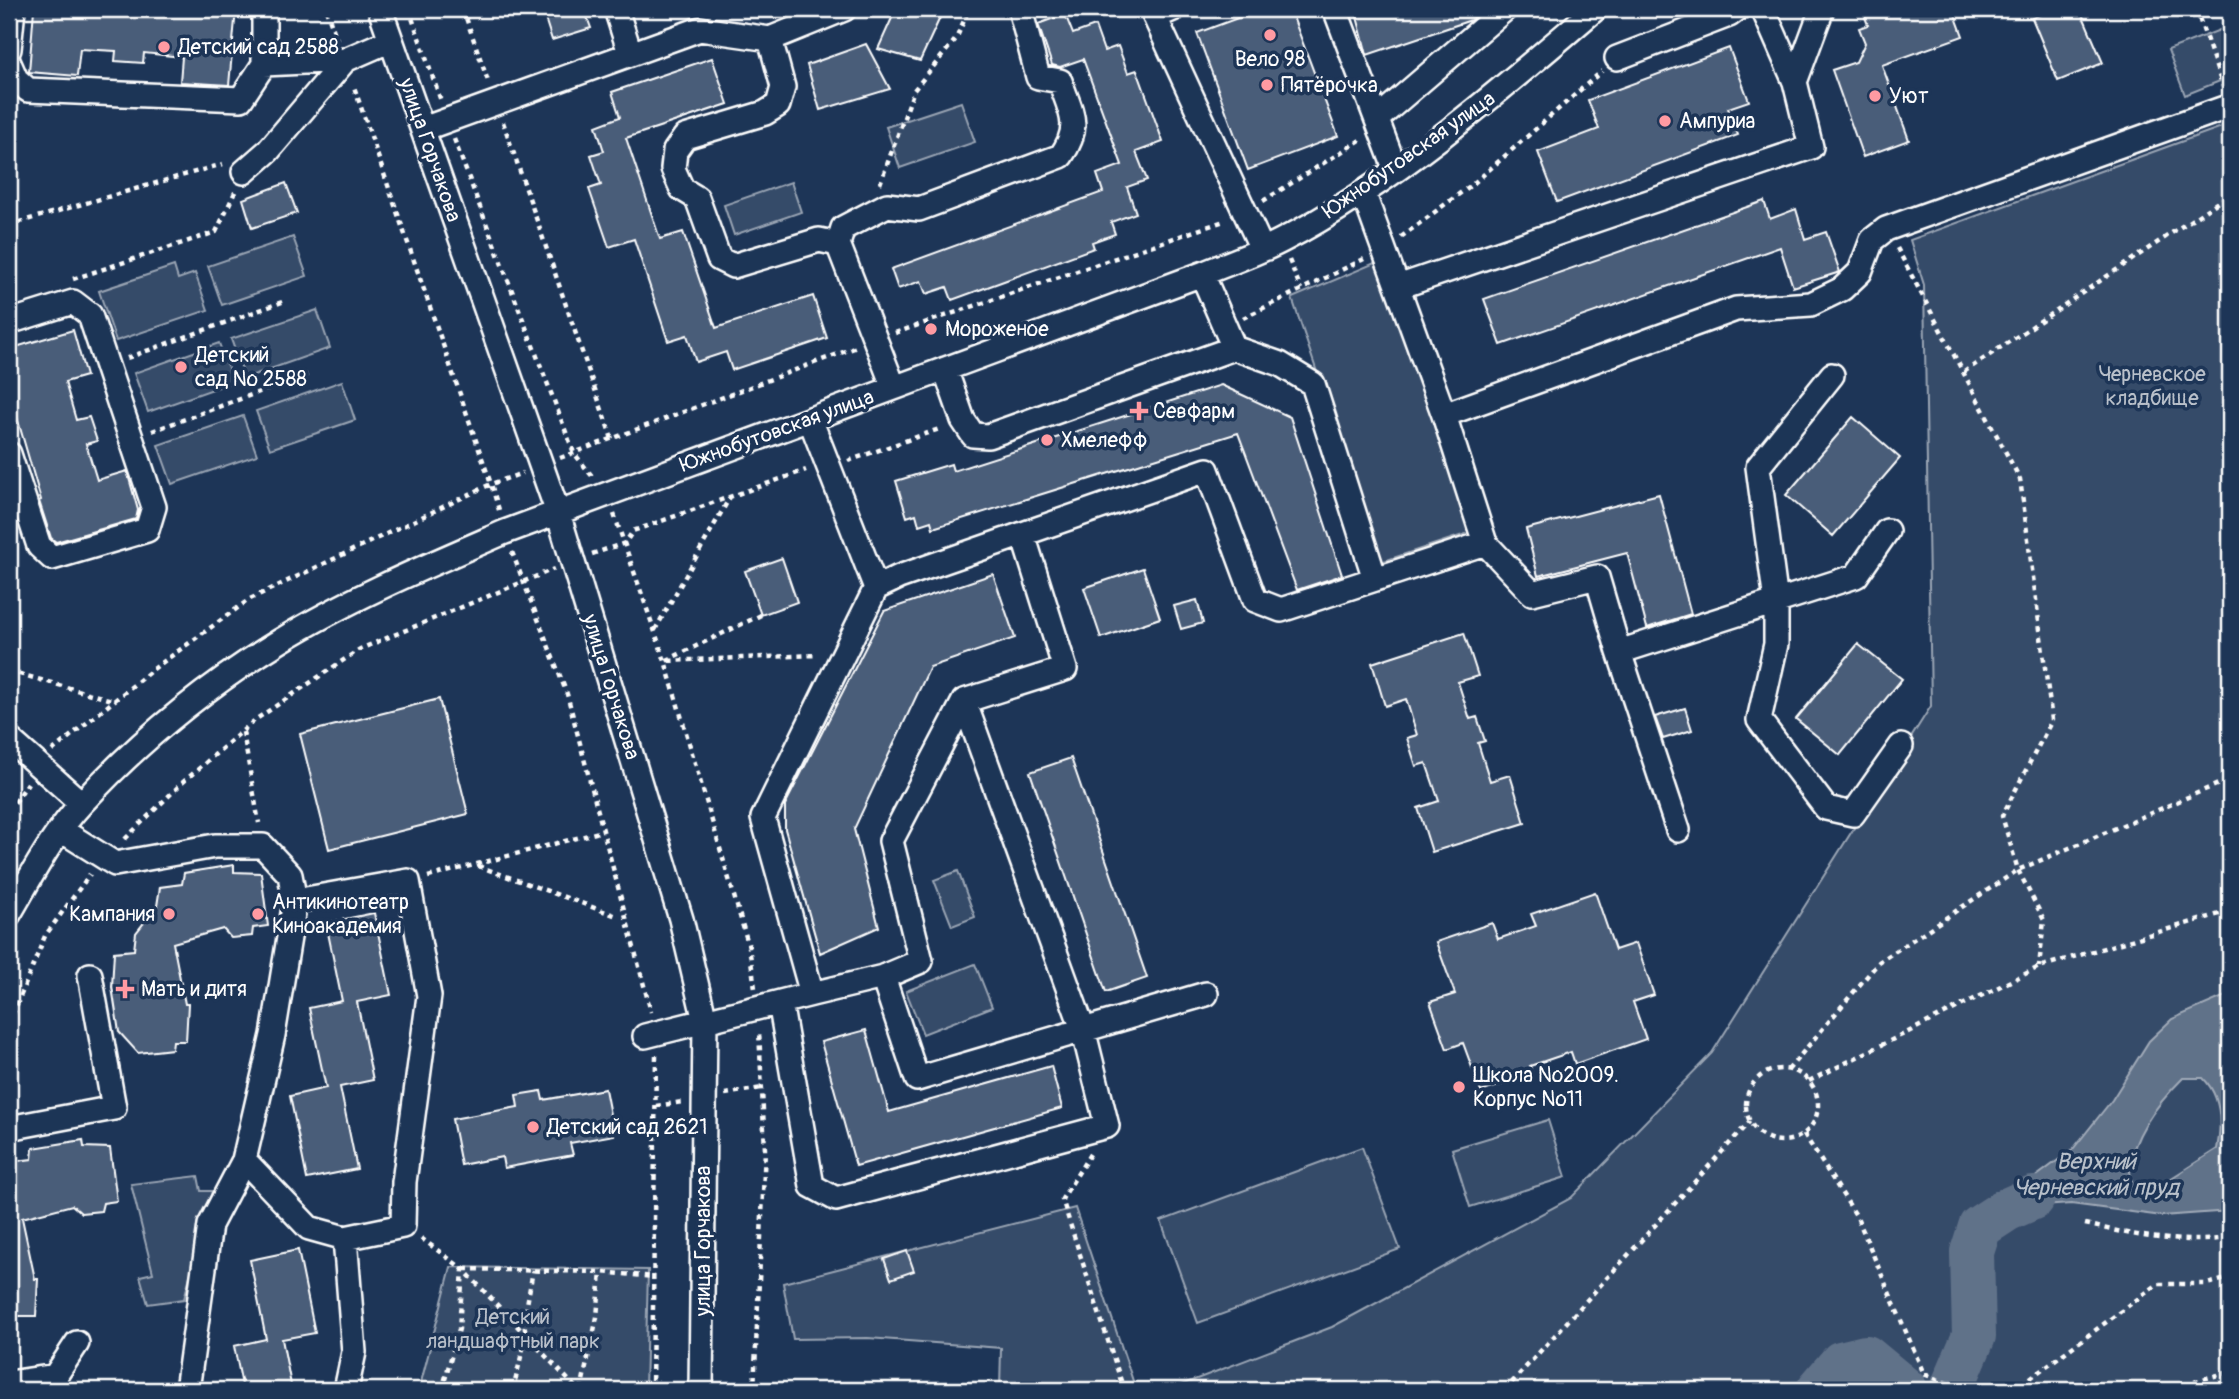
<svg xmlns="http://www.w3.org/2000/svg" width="2239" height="1399" font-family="Pangolin,sans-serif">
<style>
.green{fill:#364b69;stroke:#9aa5b4;stroke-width:2}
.water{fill:#617289;stroke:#a0aab8;stroke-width:2;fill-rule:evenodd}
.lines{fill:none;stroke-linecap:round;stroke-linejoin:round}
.river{stroke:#617289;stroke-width:44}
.building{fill:#4a5d79;stroke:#fff;stroke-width:2}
.minor-casing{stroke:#fff;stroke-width:28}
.path{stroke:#fff;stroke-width:4.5;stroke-dasharray:5 5;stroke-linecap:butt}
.minor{stroke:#1d3557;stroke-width:23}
.poi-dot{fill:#ff9aa2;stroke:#1d3557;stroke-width:2.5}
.labels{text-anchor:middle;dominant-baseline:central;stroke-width:7;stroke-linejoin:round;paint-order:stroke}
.poi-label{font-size:21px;fill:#fff;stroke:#1d3557;text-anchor:start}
.street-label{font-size:21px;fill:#fff;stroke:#1d3557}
.park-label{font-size:21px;fill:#b9c0ca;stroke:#1d3557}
.water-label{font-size:23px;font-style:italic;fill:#b8c0ca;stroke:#1d3557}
</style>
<rect width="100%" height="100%" fill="#1d3557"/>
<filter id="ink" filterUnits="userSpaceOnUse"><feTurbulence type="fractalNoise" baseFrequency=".0143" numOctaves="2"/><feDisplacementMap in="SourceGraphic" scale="14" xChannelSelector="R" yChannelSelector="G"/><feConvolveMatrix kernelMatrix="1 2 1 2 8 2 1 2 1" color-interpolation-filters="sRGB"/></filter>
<g filter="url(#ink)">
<path class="green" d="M 2230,26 L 2230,77 L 2185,95 L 2168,50 Z
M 961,102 L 975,142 L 900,168 L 886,127 Z
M 2230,124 L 2230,1390 L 1168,1390 L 1332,1327 L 1571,1198 L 1712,1053 L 1931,706 L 1924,285 L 1910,240 Z
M 791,182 L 801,212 L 734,235 L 724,205 Z
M 293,237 L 307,276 L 222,305 L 208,266 Z
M 1377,262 L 1472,532 L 1381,562 L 1292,298 Z
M 174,266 L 178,279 L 195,273 L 208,310 L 116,341 L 99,291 Z
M 317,310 L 330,348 L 245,378 L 231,339 Z
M 219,343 L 233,382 L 148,412 L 134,373 Z
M 342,381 L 355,420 L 270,449 L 256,411 Z
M 243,416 L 257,455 L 172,484 L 158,445 Z
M 958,871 L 975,917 L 952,926 L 934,880 Z
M 975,964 L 992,1007 L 923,1034 L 906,991 Z
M 1548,1120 L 1566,1177 L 1470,1207 L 1452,1149 Z
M 1362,1147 L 1400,1249 L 1198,1323 L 1161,1221 Z
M 198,1176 L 201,1191 L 212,1191 L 184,1299 L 148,1304 L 140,1276 L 153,1273 L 131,1184 Z
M 1075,1208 L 1136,1390 L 1000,1390 L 1001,1348 L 868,1338 L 793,1339 L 783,1283 Z
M 451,1267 L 648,1270 L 645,1390 L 419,1390 Z"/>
<path class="water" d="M 2230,994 L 2230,1211 L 2162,1216 L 2071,1204 L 2028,1207 L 1988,1227 L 1980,1227 L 1979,1219 L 2073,1149 L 2112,1100 L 2149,1041 L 2172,1019 ZM 2183,1078 L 2203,1078 C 2222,1097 2222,1124 2217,1149 L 2143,1196 L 2135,1193 C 2133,1185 2129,1174 2130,1166 C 2134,1132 2160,1101 2183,1078 Z"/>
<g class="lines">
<path class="river" d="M 1818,1390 L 1841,1363 L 1866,1357 L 1906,1390
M 1951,1390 L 1974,1336 L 1972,1252 L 1980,1227 L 2006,1210 L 2033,1198"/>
</g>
<path class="building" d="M 34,9 L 185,12 L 186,9 L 236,9 L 229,85 L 180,82 L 182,57 L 144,53 L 143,63 L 115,61 L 116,51 L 80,49 L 77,76 L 29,72 Z
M 542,9 L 584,9 L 591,28 L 552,40 Z
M 896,9 L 944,9 L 920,61 L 878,49 Z
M 1262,9 L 1290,9 L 1338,136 L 1248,170 L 1197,33 Z
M 1355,9 L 1484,9 L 1471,20 L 1367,55 Z
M 1887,9 L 1953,9 L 1963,36 L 1882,65 L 1909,140 L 1863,157 L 1832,70 L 1856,62 L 1865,43 L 1859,28 L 1868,25 L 1865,17 Z
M 2054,9 L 2080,9 L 2103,63 L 2058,81 L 2032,18 Z
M 1065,14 L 1073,34 L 1095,26 L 1104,51 L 1118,46 L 1128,73 L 1137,70 L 1163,142 L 1136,152 L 1147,180 L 1127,187 L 1136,213 L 1111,222 L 1115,234 L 1092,242 L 1094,248 L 952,300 L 947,287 L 926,294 L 921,281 L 898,289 L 891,269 L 1103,192 L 1097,174 L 1122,165 L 1083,59 L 1060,67 L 1052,65 L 1038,24 Z
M 866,44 L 890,89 L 820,110 L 807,65 Z
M 1729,48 L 1749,101 L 1728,108 L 1738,135 L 1557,202 L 1538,152 L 1599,129 L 1588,100 Z
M 712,58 L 728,104 L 626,138 L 660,239 L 683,232 L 716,328 L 813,296 L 827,338 L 732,370 L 726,352 L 696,362 L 687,335 L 668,341 L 634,239 L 609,247 L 589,189 L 601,185 L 591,155 L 604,151 L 596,126 L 620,117 L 612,92 Z
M 286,183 L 297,213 L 252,228 L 243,199 Z
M 1764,201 L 1770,219 L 1796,209 L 1805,239 L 1826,232 L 1840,272 L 1793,287 L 1780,247 L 1501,345 L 1484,299 Z
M 73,330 L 86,376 L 65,382 L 76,420 L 89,417 L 97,441 L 86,444 L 97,480 L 127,471 L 138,510 L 136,519 L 56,542 L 51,538 L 39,501 L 41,500 L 12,400 L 9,401 L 9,349 Z
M 1221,385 L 1290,417 L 1342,575 L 1297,590 L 1238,433 L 933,528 L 931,521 L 919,525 L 916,514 L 907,517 L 896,481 L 951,464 L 953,471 Z
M 1853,417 L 1900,458 L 1833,536 L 1786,495 Z
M 1659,494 L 1691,614 L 1647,628 L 1627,553 L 1538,576 L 1526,529 Z
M 782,558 L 797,602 L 761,615 L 745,571 Z
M 1143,568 L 1160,618 L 1101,638 L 1084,588 Z
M 993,574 L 1015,638 L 930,667 L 854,829 L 879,927 L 820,953 L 785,829 L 785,805 L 884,611 Z
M 1197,600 L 1203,623 L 1181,629 L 1174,606 Z
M 1464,633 L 1478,676 L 1458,682 L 1470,719 L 1477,717 L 1485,741 L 1478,743 L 1490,781 L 1510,775 L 1525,823 L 1432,852 L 1418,808 L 1439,801 L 1426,763 L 1416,766 L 1407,738 L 1417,735 L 1406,699 L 1385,706 L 1372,663 Z
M 1858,644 L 1902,679 L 1840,755 L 1796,719 Z
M 439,699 L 468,814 L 329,849 L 300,734 Z
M 1685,708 L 1692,730 L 1663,739 L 1655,717 Z
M 1071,758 L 1147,978 L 1106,992 L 1030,772 Z
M 234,865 L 234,872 L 261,873 L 268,926 L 253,928 L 252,936 L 231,938 L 223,929 L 173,943 L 185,1004 L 188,1004 L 186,1041 L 173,1041 L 172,1049 L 138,1053 L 119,1032 L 112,987 L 114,952 L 134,950 L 136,933 L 157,906 L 160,887 L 182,884 L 184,873 Z
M 1595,892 L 1615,950 L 1636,943 L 1654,995 L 1633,1002 L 1646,1039 L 1575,1064 L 1571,1052 L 1530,1066 L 1532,1074 L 1481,1092 L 1463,1043 L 1447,1049 L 1430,1002 L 1455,994 L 1436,942 L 1492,923 L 1498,939 L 1536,926 L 1531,914 Z
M 374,913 L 391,995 L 357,1002 L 373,1080 L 340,1087 L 357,1169 L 307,1179 L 290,1096 L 326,1088 L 309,1008 L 342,1001 L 326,923 Z
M 866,1030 L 889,1112 L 1051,1066 L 1062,1108 L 856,1166 L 821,1042 Z
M 605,1089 L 614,1135 L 570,1143 L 573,1155 L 504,1168 L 502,1157 L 461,1165 L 452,1119 L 518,1107 L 516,1095 L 541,1091 L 543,1100 Z
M 83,1140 L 84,1147 L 110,1148 L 117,1201 L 103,1203 L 101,1211 L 81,1213 L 72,1205 L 22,1218 L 35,1279 L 38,1279 L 36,1316 L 9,1316 L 9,1162 L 32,1159 L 33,1148 Z
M 298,1250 L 315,1333 L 282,1339 L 292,1390 L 243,1390 L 234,1346 L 266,1339 L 250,1260 Z
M 907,1251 L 914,1271 L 891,1279 L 884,1259 Z"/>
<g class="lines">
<defs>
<path id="minor" d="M 380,9 L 558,513 L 681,919 L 705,1021 L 701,1390
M 616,9 L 630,53
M 1173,9 L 1155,17 L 1262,249
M 1335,9 L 1395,168
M 1763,9 L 1795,82
M 770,39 L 783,87 L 778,105 L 765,113 L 685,137 L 675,151 L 673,169 L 682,189 L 697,198 L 719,259 L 733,266 L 819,240 L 838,244 L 894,388
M 9,49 L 13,9
M 1617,58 L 1729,15 L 1737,9
M 9,63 L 16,79 L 28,90 L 241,99 L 264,64 L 264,9
M 264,64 L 345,60 L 391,40
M 1377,119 L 1505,9
M 423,129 L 700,29 L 770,39 L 844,9
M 244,172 L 268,151 L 345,60
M 1363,192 L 1444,415 L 1736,309 L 1811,304 L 1842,289 L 1860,272 L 1872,240 L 1886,229 L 2230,106
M 838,244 L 843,228 L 887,205 L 919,209 L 1061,156 C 1082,126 1071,113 1060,81 L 1038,77 L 1020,9
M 1398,287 L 1811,147 L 1795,82 L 1822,9
M 9,322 L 73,302 L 90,315 L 154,507 L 147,530 L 52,558 L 39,546 L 9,454
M 1234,348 L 1280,364 L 1313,384 L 1375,579
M 945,369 L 963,420 L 973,435 L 988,436 L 1234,348 L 1202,274
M 1832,375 L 1758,467 L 1776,602 L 1776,644 L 1759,720 L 1826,808 L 1853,814 L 1901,746
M 810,419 L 876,588
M 1485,543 L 1532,593 L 1597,577 L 1619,652 L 1856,576 L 1887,531
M 1619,652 L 1678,830
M 9,739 L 81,803
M 61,830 L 115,864 L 215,846 L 263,846 L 290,875 L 295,901 L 273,1035 L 244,1160 L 210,1225 L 187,1390
M 9,914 C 31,877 52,835 82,803 C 139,741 208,685 280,641 C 350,598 429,565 505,532 L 1202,274 C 1228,263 1256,254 1281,241 C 1391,185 1501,90 1595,9
M 883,977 L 917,1079 L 1206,994
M 812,994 L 883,977 L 921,961 L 891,841 L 964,701 L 1065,669 L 1023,535
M 780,1002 L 812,1186 L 836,1199 L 1107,1126 L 1083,1029 L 964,701
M 645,1036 L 812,994 L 763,818 L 876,588 L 899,577 L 1207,470 L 1255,600 L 1281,610 L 1485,543 L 1444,415
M 9,1128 L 114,1108 L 90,975
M 244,1160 L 309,1228 L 345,1238 L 403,1226 L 404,1182 L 429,996 L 408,881 L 295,901
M 345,1238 L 354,1352 L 346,1390
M 9,1383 L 56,1376
M 46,1390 L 77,1343"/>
</defs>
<use href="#minor" class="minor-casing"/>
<path class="path" d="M 326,9 L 337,40
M 409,9 L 441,101
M 463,9 L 489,84
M 2196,9 L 2223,87
M 503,122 L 612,439
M 454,139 L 574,453 L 592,476
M 880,184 L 914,90 L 956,39 L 969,9
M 1263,201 L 1362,139
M 9,225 L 223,164
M 1401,237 L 1474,183 L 1602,71
M 1897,248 L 2020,479 L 2052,720 L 2002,816 L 2018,870 L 2044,920 L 2039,967
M 1289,260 L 1301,289
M 73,279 L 216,232 L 236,190
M 1243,318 L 1364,259
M 895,333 L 1224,221
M 127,358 L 285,301
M 1964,372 L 2230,194
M 152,431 L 309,374
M 560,458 L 857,347
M 848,461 L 942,428
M 499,510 L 491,484 L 523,473
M 614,514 L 665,661 L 749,947 L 755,988
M 512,552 L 567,694 L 651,1012
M 592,554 L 625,543 L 633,531 L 806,470
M 761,615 L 665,661 L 817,655
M 655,630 L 730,497
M 9,671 L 112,700
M 243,732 L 259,823
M 52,751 L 152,670 L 250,599 L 491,484 L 353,84
M 9,811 L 28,783
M 125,839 L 182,783 L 255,720 L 360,649 L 554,569
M 478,866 L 617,916
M 428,877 L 603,831
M 9,1024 L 45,936 L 90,874
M1746 1105a36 36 0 1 1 72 0a36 36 0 1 1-72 0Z
M 1788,1070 L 1879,962 L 2018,870 L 2230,779
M 1809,1081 L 2039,967 L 2230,911
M 725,1094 L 762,1088
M 656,1106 L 682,1102
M 1804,1134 L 1857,1217 L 1924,1374 L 1964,1390
M 1090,1154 L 1062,1199 L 1124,1390
M 2085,1224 C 2137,1236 2176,1244 2230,1238
M 421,1238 L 463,1269 L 578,1390
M 464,1269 L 601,1272 L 655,1277
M 442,1390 L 459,1329 L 463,1269
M 513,1390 L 526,1336 L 524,1322 L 533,1270
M 581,1390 L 597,1317 L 601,1272
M 652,1390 L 656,1055
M 754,1390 L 765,1150 L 759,1031
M 1505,1390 L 1750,1121
M 2014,1390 L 2158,1284 L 2207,1284 L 2230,1278
M 2176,1390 L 2199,1380 L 2230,1372"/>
<use href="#minor" class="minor"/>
</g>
</g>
<g class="poi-dot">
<circle cx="1270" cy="35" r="7"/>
<circle cx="164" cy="47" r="7"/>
<circle cx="1267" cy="85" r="7"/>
<circle cx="1875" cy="96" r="7"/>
<circle cx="1665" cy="121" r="7"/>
<circle cx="931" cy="329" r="7"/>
<circle cx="181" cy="367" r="7"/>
<path d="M1135.5 400.5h7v7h7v7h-7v7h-7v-7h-7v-7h7z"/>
<circle cx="1047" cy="440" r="7"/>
<circle cx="169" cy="914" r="7"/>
<circle cx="258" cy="914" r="7"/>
<path d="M121.5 978.5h7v7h7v7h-7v7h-7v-7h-7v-7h7z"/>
<circle cx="1459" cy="1087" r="7"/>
<circle cx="533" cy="1127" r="7"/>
</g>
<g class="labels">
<g class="poi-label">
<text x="178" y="47">Детский сад 2588</text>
<text x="1270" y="59" text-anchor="middle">Вело 98</text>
<text x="1281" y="85">Пятёрочка</text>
<text x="1889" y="96">Уют</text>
<text x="1679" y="121">Ампуриа</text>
<text x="945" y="329">Мороженое</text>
<text x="195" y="355">Детский<tspan x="195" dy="24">сад № 2588</tspan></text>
<text x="1153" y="411">Севфарм</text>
<text x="1061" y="440">Хмелефф</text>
<text x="272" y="902">Антикинотеатр<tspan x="272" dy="24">Киноакадемия</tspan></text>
<text x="155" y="914" text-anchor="end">Кампания</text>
<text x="141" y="989">Мать и дитя</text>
<text x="1473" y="1075">Школа №2009.<tspan x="1473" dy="24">Корпус №11</tspan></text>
<text x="547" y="1127">Детский сад 2621</text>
</g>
<g class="street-label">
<text transform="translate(430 150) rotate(71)">улица Горчакова</text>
<text transform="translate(1409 155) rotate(-35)">Южнобутовская улица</text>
<text transform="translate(777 431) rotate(-20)">Южнобутовская улица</text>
<text transform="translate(611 687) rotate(73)">улица Горчакова</text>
<text transform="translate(703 1241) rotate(-90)">улица Горчакова</text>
</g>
<g class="park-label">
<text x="2152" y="374">Черневское<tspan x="2152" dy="24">кладбище</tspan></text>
<text x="513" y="1317">Детский<tspan x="513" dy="24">ландшафтный парк</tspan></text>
</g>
<g class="water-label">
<text x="2096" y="1161">Верхний<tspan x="2096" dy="26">Черневский пруд</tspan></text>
</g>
</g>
<rect width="2239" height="1399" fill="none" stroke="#1d3557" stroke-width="35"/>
<rect x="18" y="18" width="2204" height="1364" fill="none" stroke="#fff" stroke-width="2.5" filter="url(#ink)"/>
</svg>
